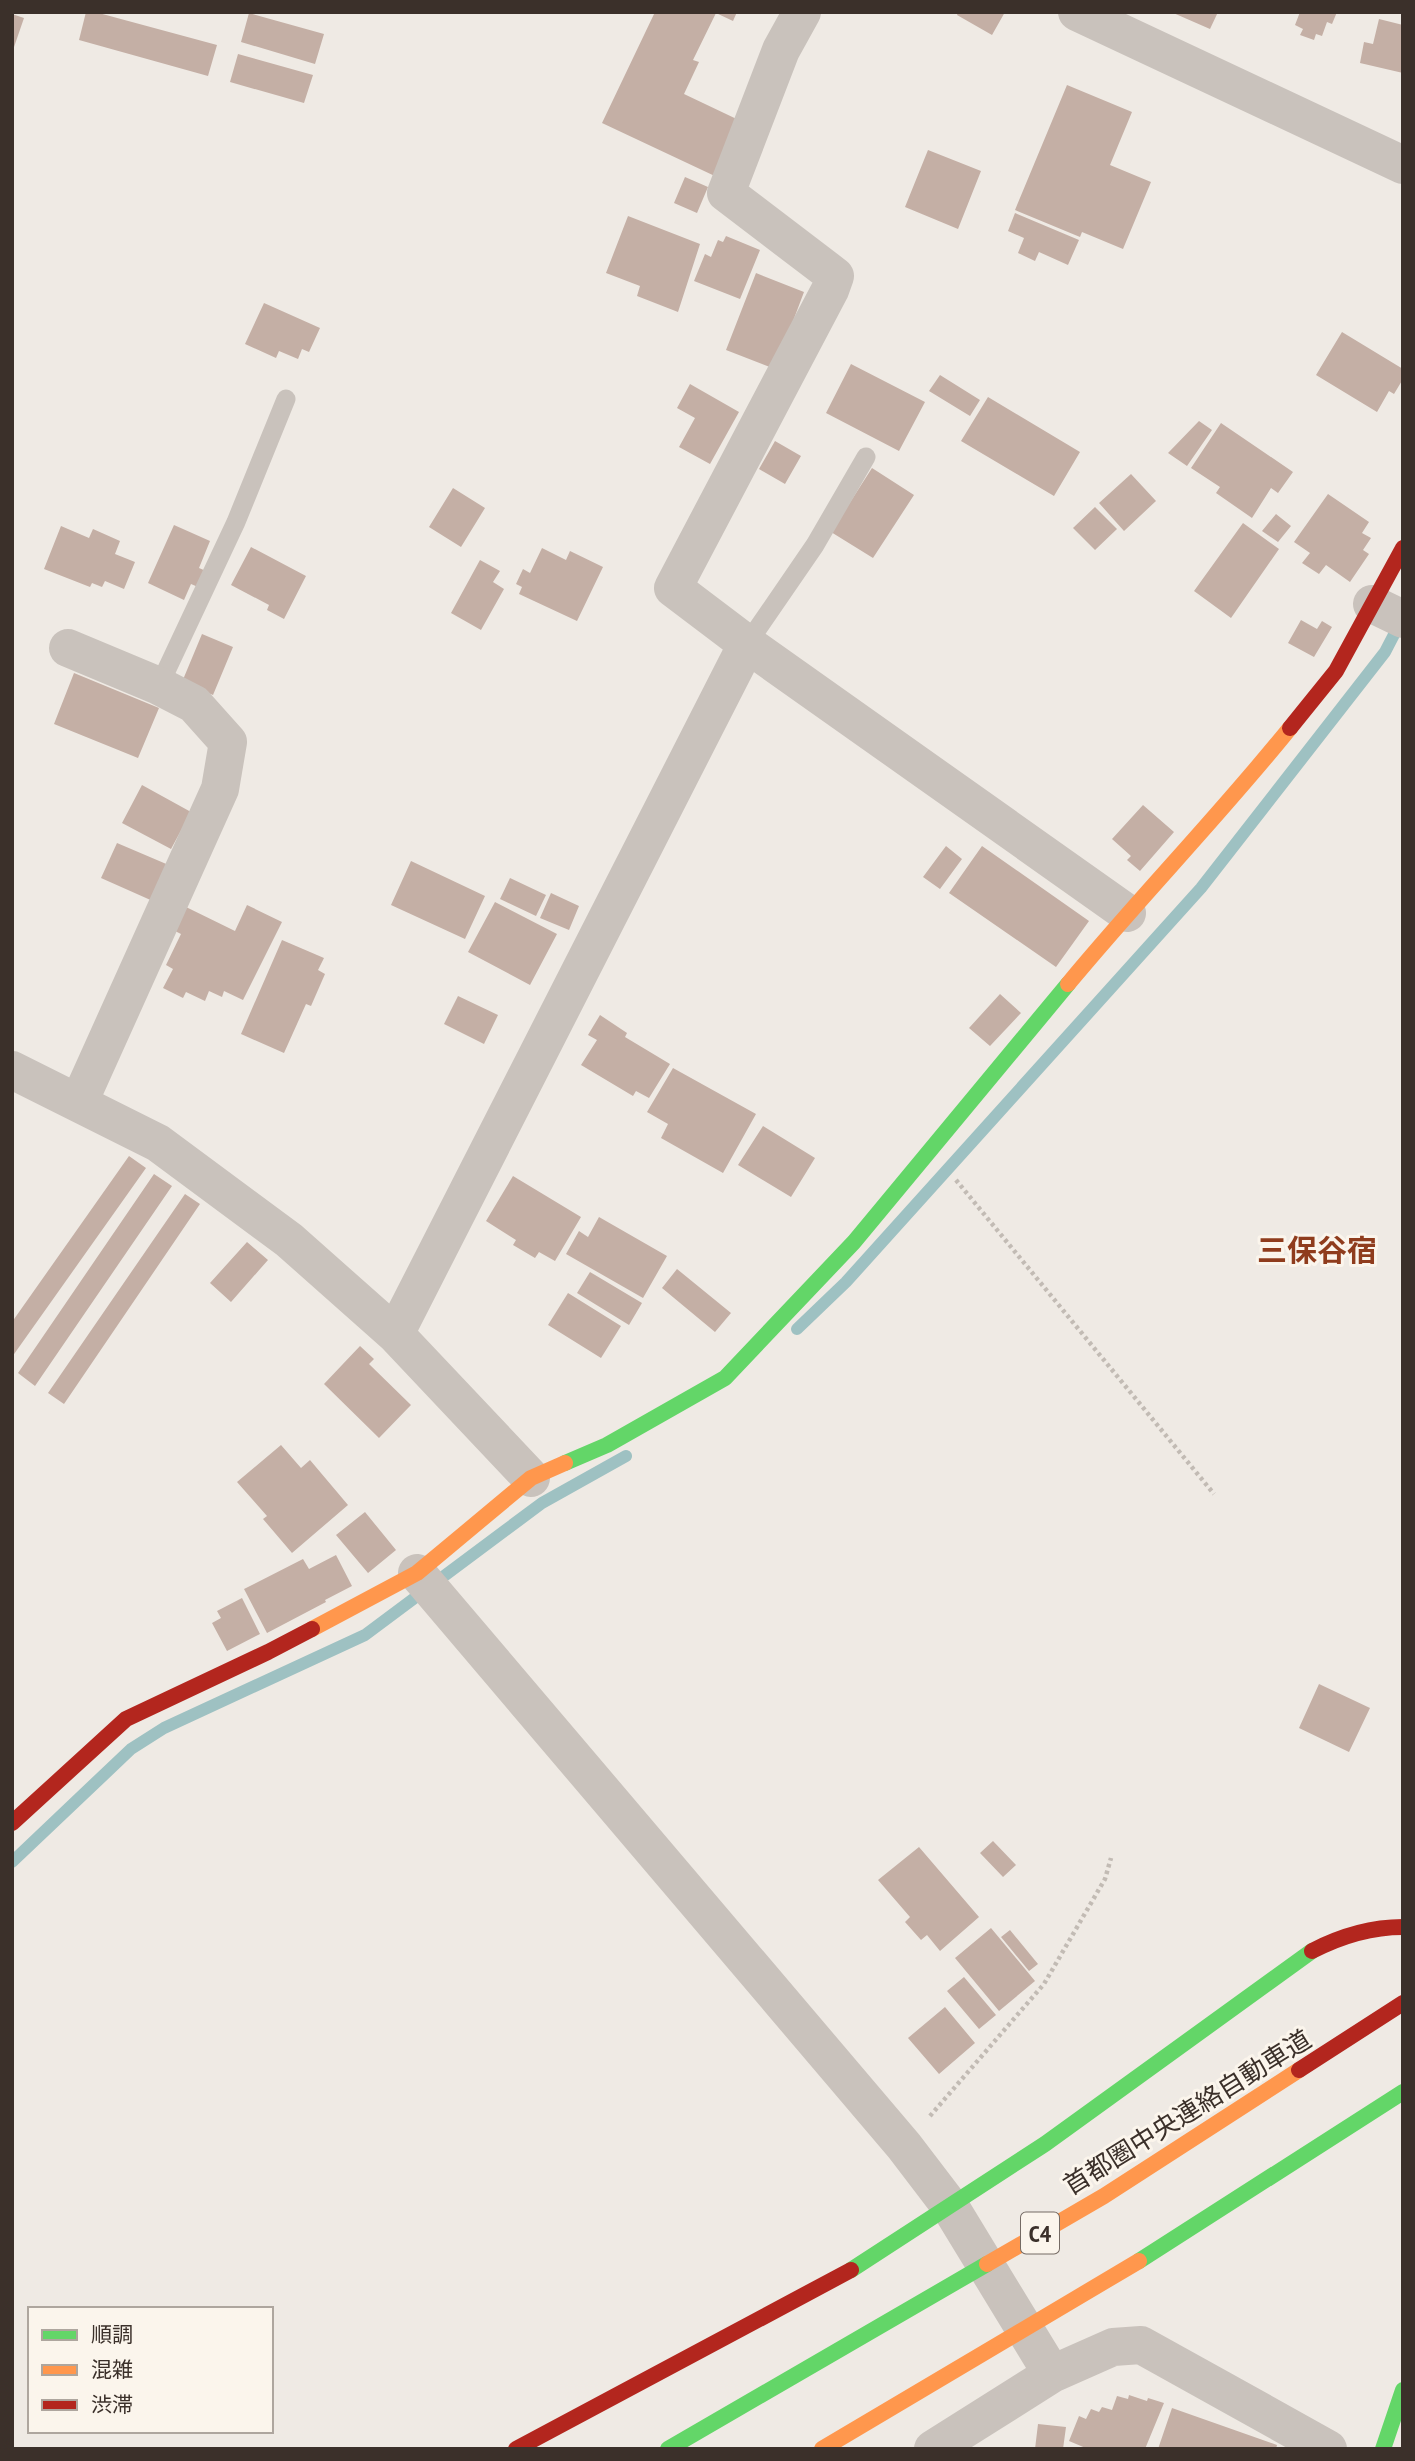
<svg xmlns="http://www.w3.org/2000/svg" width="1415" height="2461" font-family="'PT Sans Narrow','Noto Sans JP',sans-serif">
<style>
.lines{fill:none;stroke-linecap:round;stroke-linejoin:round}
.stream{stroke:#9ec1c2;stroke-width:12}
.building{fill:#c4afa5}
.path{stroke:#c2bbb4;stroke-width:4.5;stroke-dasharray:3.5 3.5;stroke-linecap:butt}
.lane{stroke:#c9c2bc;stroke-width:19}
.street{stroke:#c9c2bc;stroke-width:38}
.fast{stroke:#63d668;stroke-width:16}
.slow{stroke:#ff974d;stroke-width:16}
.jam{stroke:#b3261e;stroke-width:16}
.fast-bridge{stroke:#63d668;stroke-width:16}
.slow-bridge{stroke:#ff974d;stroke-width:16}
.jam-bridge{stroke:#b3261e;stroke-width:16}
.labels{text-anchor:middle;dominant-baseline:central;stroke-width:6;stroke-linejoin:round;paint-order:stroke}
.shield{fill:#fbf5ec;stroke:#756b64;stroke-width:2}
.shield-label{font-size:24px;font-weight:bold;fill:#3b302a}
.street-label{font-size:26px;fill:#3b302a;stroke:#fbf5ec}
.quarter-label{font-size:30px;font-weight:bold;fill:#8f3c1d;stroke:#fbf5ec}
</style>
<rect width="100%" height="100%" fill="#efeae4"/>
<g class="lines">
<path class="stream" d="M 797,1329 L 846,1282 L 1201,888 L 1385,652 L 1400,623
M 12,1862 L 131,1749 L 164,1728 L 365,1635 L 542,1503 L 626,1456"/>
</g>
<path class="building" d="M 86,12 L 95,12 L 217,45 L 208,76 L 79,40 Z
M 655,12 L 737,12 L 733,21 L 716,13 L 693,60 L 699,62 L 684,94 L 745,123 L 719,178 L 602,123 Z
M 958,12 L 1005,12 L 992,35 L 957,15 Z
M 1171,12 L 1218,12 L 1210,29 Z
M 1300,12 L 1337,12 L 1332,24 L 1327,22 L 1322,36 L 1316,34 L 1314,40 L 1300,35 L 1303,29 L 1295,25 Z
M 249,13 L 324,34 L 315,64 L 241,42 Z
M 12,14 L 24,18 L 13,50 L 12,50 Z
M 1379,19 L 1403,25 L 1403,73 L 1360,63 L 1364,42 L 1373,44 Z
M 238,54 L 313,75 L 304,103 L 230,82 Z
M 1067,85 L 1132,112 L 1110,165 L 1151,182 L 1123,249 L 1082,232 L 1080,237 L 1015,210 Z
M 928,150 L 981,171 L 958,229 L 905,207 Z
M 685,177 L 708,187 L 697,213 L 674,203 Z
M 1015,213 L 1079,240 L 1068,265 L 1039,252 L 1035,261 L 1018,253 L 1024,238 L 1008,231 Z
M 628,216 L 700,244 L 678,312 L 637,296 L 640,286 L 606,273 Z
M 726,236 L 760,250 L 740,299 L 694,281 L 705,254 L 711,257 L 718,240 L 723,242 Z
M 756,273 L 804,292 L 775,369 L 726,350 Z
M 264,303 L 320,328 L 309,352 L 302,349 L 298,359 L 279,351 L 276,358 L 245,344 Z
M 1342,332 L 1403,369 L 1403,379 L 1394,394 L 1389,391 L 1377,412 L 1316,375 Z
M 851,364 L 925,402 L 899,451 L 826,413 Z
M 940,375 L 980,400 L 970,416 L 929,391 Z
M 690,384 L 739,412 L 710,464 L 679,447 L 695,418 L 677,408 Z
M 988,397 L 1080,452 L 1054,496 L 961,441 Z
M 1199,421 L 1212,430 L 1187,466 L 1168,453 Z
M 1221,423 L 1293,472 L 1278,493 L 1271,488 L 1252,518 L 1216,493 L 1220,487 L 1191,468 Z
M 775,441 L 801,456 L 785,484 L 759,469 Z
M 872,468 L 914,495 L 873,558 L 831,532 Z
M 1131,474 L 1156,501 L 1124,531 L 1099,503 Z
M 453,488 L 485,508 L 461,547 L 429,527 Z
M 1328,494 L 1369,522 L 1362,533 L 1371,538 L 1363,550 L 1369,554 L 1350,582 L 1326,565 L 1319,574 L 1302,563 L 1310,553 L 1294,542 Z
M 1095,507 L 1117,529 L 1095,550 L 1073,528 Z
M 1276,514 L 1291,526 L 1278,542 L 1262,531 Z
M 1243,523 L 1279,549 L 1231,618 L 1194,591 Z
M 174,525 L 210,541 L 199,568 L 206,571 L 198,587 L 191,584 L 184,600 L 148,583 Z
M 61,526 L 89,538 L 93,529 L 120,541 L 115,554 L 135,562 L 124,589 L 105,581 L 102,587 L 92,583 L 90,587 L 44,569 Z
M 251,547 L 306,576 L 284,619 L 267,610 L 269,605 L 231,585 Z
M 542,548 L 566,560 L 570,551 L 603,567 L 577,621 L 519,594 L 522,587 L 516,584 L 523,569 L 530,573 Z
M 480,560 L 500,571 L 493,582 L 504,589 L 481,630 L 451,613 Z
M 1301,620 L 1317,629 L 1322,621 L 1332,627 L 1314,657 L 1288,643 Z
M 202,634 L 233,647 L 213,695 L 182,682 Z
M 74,673 L 159,708 L 138,758 L 54,724 Z
M 142,785 L 191,812 L 171,849 L 122,823 Z
M 1143,805 L 1174,832 L 1140,871 L 1127,860 L 1131,856 L 1112,839 Z
M 117,843 L 171,866 L 155,902 L 101,878 Z
M 946,846 L 962,859 L 940,889 L 923,877 Z
M 982,846 L 1089,921 L 1056,967 L 949,893 Z
M 411,861 L 485,896 L 465,939 L 391,905 Z
M 510,878 L 546,895 L 536,916 L 500,899 Z
M 551,893 L 579,906 L 569,930 L 540,918 Z
M 495,902 L 557,934 L 530,985 L 468,952 Z
M 247,905 L 282,922 L 243,1000 L 224,991 L 222,997 L 209,991 L 205,1001 L 186,992 L 183,998 L 163,988 L 173,969 L 166,965 L 181,934 L 175,931 L 186,907 L 235,931 Z
M 282,940 L 324,958 L 318,970 L 325,974 L 311,1006 L 306,1004 L 284,1053 L 241,1034 Z
M 1000,994 L 1021,1013 L 990,1046 L 969,1028 Z
M 458,996 L 498,1015 L 484,1044 L 444,1024 Z
M 600,1015 L 627,1033 L 625,1037 L 670,1064 L 649,1098 L 636,1091 L 633,1096 L 581,1065 L 597,1040 L 588,1035 Z
M 673,1068 L 756,1114 L 723,1173 L 661,1138 L 668,1124 L 647,1112 Z
M 763,1126 L 815,1158 L 791,1197 L 738,1165 Z
M 129,1156 L 146,1168 L 12,1357 L 12,1322 Z
M 154,1174 L 172,1186 L 35,1386 L 18,1373 Z
M 513,1176 L 581,1217 L 555,1261 L 539,1252 L 535,1258 L 513,1245 L 516,1240 L 486,1221 Z
M 185,1194 L 200,1204 L 64,1404 L 48,1393 Z
M 599,1217 L 667,1256 L 643,1298 L 566,1254 L 579,1231 L 588,1237 Z
M 247,1242 L 268,1260 L 231,1302 L 210,1283 Z
M 677,1269 L 731,1313 L 715,1332 L 662,1288 Z
M 590,1272 L 642,1303 L 629,1325 L 577,1293 Z
M 568,1293 L 621,1326 L 601,1358 L 548,1325 Z
M 360,1346 L 374,1359 L 369,1364 L 411,1405 L 379,1438 L 324,1384 Z
M 281,1445 L 301,1468 L 310,1460 L 348,1505 L 292,1553 L 263,1519 L 267,1516 L 237,1482 Z
M 365,1512 L 396,1550 L 368,1573 L 336,1535 Z
M 336,1555 L 352,1586 L 325,1600 L 326,1602 L 267,1633 L 244,1589 L 303,1559 L 309,1569 Z
M 242,1598 L 260,1634 L 227,1651 L 212,1623 L 221,1618 L 217,1611 Z
M 1319,1684 L 1370,1708 L 1349,1752 L 1299,1728 Z
M 993,1841 L 1016,1865 L 1003,1877 L 980,1853 Z
M 919,1847 L 979,1917 L 940,1951 L 927,1935 L 921,1940 L 905,1922 L 910,1917 L 878,1880 Z
M 991,1928 L 1035,1981 L 999,2011 L 955,1958 Z
M 1010,1930 L 1038,1964 L 1029,1971 L 1001,1937 Z
M 964,1977 L 996,2015 L 979,2029 L 947,1991 Z
M 945,2007 L 975,2043 L 939,2074 L 908,2038 Z
M 1129,2395 L 1147,2401 L 1148,2398 L 1164,2403 L 1145,2449 L 1088,2449 L 1069,2441 L 1079,2416 L 1086,2419 L 1091,2409 L 1099,2412 L 1102,2407 L 1112,2410 L 1117,2396 L 1128,2399 Z
M 1172,2408 L 1277,2445 L 1276,2449 L 1158,2449 Z
M 1038,2424 L 1066,2427 L 1063,2449 L 1035,2449 Z"/>
<g class="lines">
<path class="path" d="M 956,1180 L 1214,1494
M 930,2116 L 1044,1984 L 1105,1879 L 1111,1858"/>
<path class="lane" d="M 747,644 L 815,545 L 866,457
M 159,686 L 236,522 L 286,399"/>
<path class="street" d="M 802,12 L 781,50 L 726,193 L 835,276 L 830,290 L 673,588 L 747,644 L 1127,913
M 1077,12 L 1403,165
M 1372,604 L 1403,619
M 68,648 L 159,686 L 194,704 L 228,742 L 220,789 L 79,1102
M 12,1070 L 158,1143 L 289,1240 L 395,1334 L 531,1478
M 395,1334 L 747,644
M 417,1573 L 904,2146 L 949,2205 L 1052,2374 L 1113,2347 L 1141,2345 L 1328,2449
M 933,2449 L 1052,2374"/>
<path class="fast" d="M 565,1463 L 607,1445 L 725,1378 L 854,1242 L 1068,984
M 851,2270 L 1045,2144 L 1312,1951
M 1383,2449 L 1403,2390"/>
<path class="slow" d="M 1068,984 C 1140,897 1219,816 1290,728
M 312,1629 L 417,1573 L 531,1478 L 565,1463"/>
<path class="jam" d="M 1290,728 L 1336,671 L 1403,548
M 12,1823 L 126,1719 L 268,1652 L 312,1629
M 1312,1951 C 1341,1936 1370,1927 1403,1927
M 516,2449 L 851,2270"/>
<path class="fast-bridge" d="M 1139,2261 L 1403,2092
M 668,2449 L 987,2264"/>
<path class="slow-bridge" d="M 987,2264 L 1104,2196 L 1299,2070
M 822,2449 L 1139,2261"/>
<path class="jam-bridge" d="M 1299,2070 L 1403,2003"/>
</g>
<g class="labels">
<rect class="shield" x="1021" y="2212.5" width="38" height="41" rx="5"/>
<g class="shield-label">
<text x="1040" y="2233">C4</text>
</g>
<g class="street-label">
<text transform="translate(1187 2112) rotate(-32)">首都圏中央連絡自動車道</text>
</g>
<g class="quarter-label">
<text x="1317" y="1249">三保谷宿</text>
</g>
</g>
<rect width="1415" height="2461" fill="none" stroke="#3b302a" stroke-width="28"/>
<rect x="28" y="2307" width="245" height="126" fill="#fbf5ec" stroke="#aea69e" stroke-width="2"/>
<rect x="42" y="2330" width="35" height="10" fill="#63d668" stroke="#aea69e" stroke-width="2"/>
<text x="91" y="2342" font-size="21" fill="#3b302a">順調</text>
<rect x="42" y="2365" width="35" height="10" fill="#ff974d" stroke="#aea69e" stroke-width="2"/>
<text x="91" y="2377" font-size="21" fill="#3b302a">混雑</text>
<rect x="42" y="2400" width="35" height="10" fill="#b3261e" stroke="#aea69e" stroke-width="2"/>
<text x="91" y="2412" font-size="21" fill="#3b302a">渋滞</text>
</svg>
